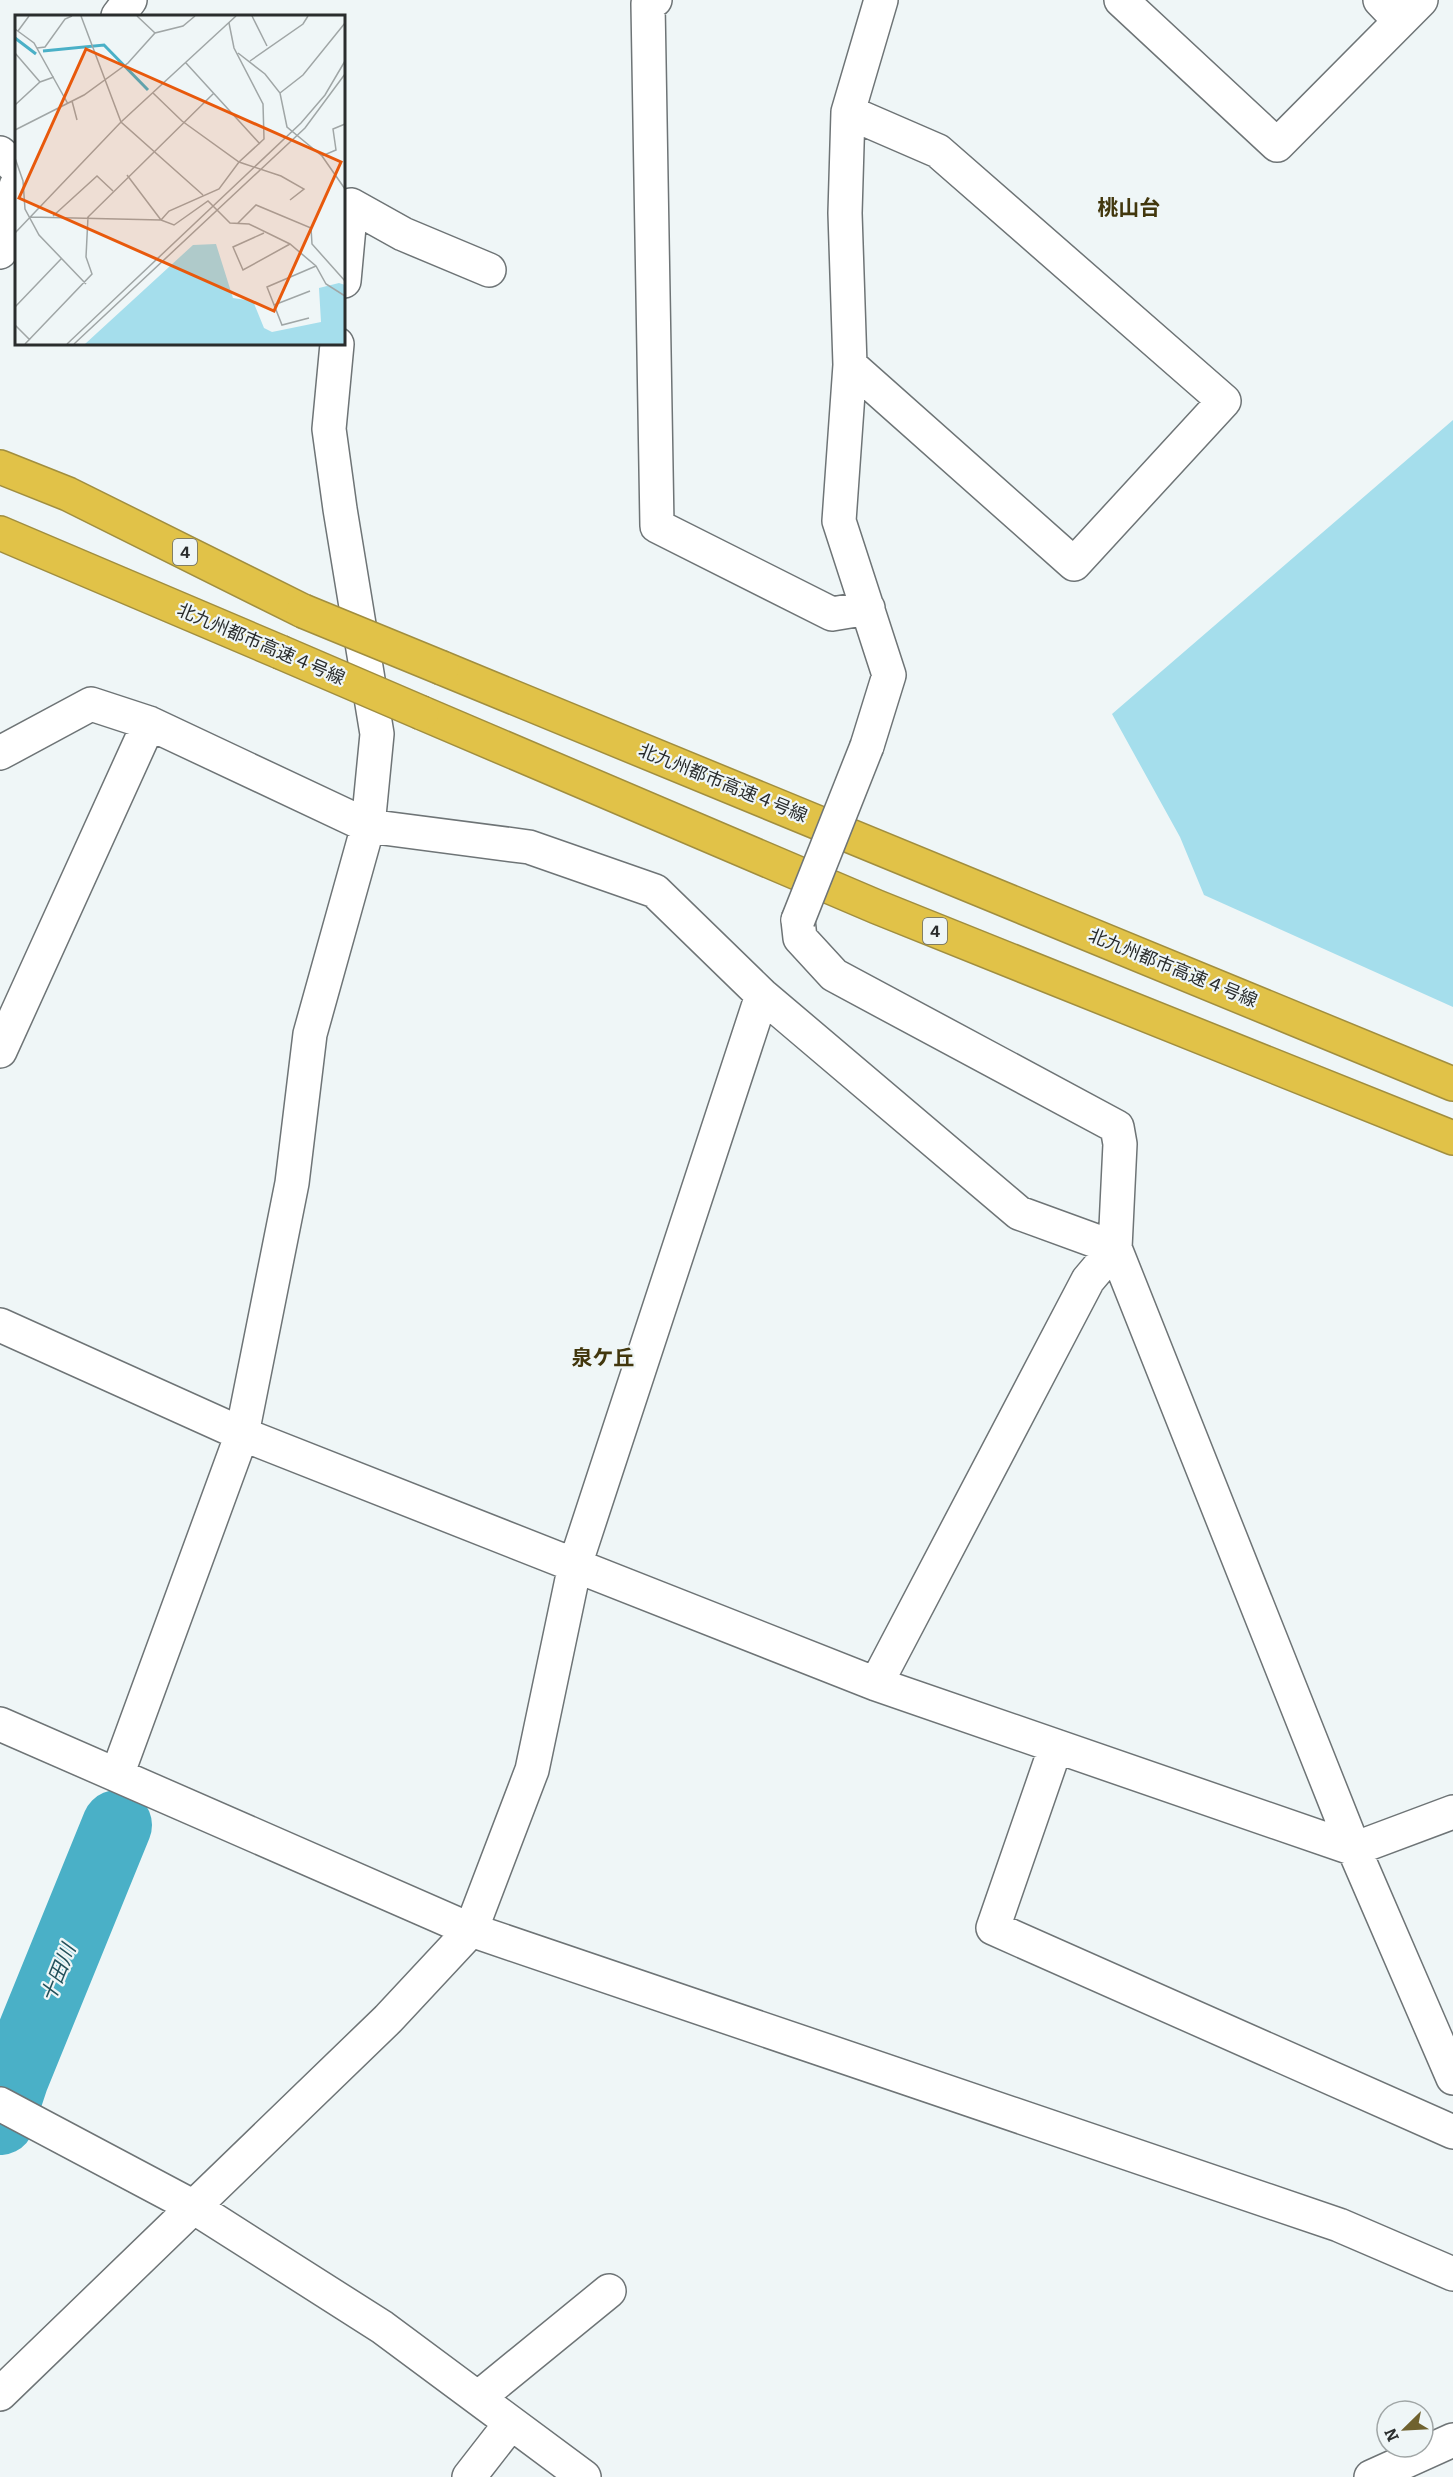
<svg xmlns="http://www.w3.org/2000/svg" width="1453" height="2477" font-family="Bitter,'Noto Sans JP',serif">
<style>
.green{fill:#a5deec}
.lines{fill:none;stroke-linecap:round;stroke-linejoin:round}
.river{stroke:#4ab0c7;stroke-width:70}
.minor-casing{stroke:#6e7476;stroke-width:36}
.highway-casing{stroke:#a18e3f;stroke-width:36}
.minor{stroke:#fff;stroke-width:33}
.highway{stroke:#e1c248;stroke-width:33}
.minor-bridge-casing{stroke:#6e7476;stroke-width:36;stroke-linecap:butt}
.highway-bridge-casing{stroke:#a18e3f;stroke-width:36;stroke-linecap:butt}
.minor-bridge{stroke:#fff;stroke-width:33}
.highway-bridge{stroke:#e1c248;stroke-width:33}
.labels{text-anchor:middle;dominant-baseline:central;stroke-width:4.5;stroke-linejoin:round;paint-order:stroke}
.shield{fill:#eff6f7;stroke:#65696a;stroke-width:1.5}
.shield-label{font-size:16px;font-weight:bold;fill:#2a2d2d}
.street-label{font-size:18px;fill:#2a2d2d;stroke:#eff6f7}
.water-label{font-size:20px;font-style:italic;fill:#24515b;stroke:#eff6f7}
.quarter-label{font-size:21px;font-weight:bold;fill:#42370d;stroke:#eff6f7}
.inset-river{fill:none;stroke:#4ab0c7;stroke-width:3}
.inset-road{fill:none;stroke:#a0a6a6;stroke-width:1.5}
.view{fill:#e8590c;fill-opacity:0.15;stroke:#e8590c;stroke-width:3}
.inset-edge{fill:none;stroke:#2a2d2d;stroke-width:3}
</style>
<rect width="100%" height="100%" fill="#eff6f7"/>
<path class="green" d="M 1453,420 L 1453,1007 L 1204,895 L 1180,837 L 1112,714 Z"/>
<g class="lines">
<path class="river" d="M 0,2120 L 14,2078 L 117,1825"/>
<defs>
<path id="minor" d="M 655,0 L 648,4 L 657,526 L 832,614 L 868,608
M 1121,0 L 1277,145 L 1421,0
M 1380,0 L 1400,21
M 118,16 L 130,0
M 848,112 L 938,151 L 1224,401 L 1074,564 L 850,365
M 0,153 L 16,168
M 0,252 L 16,186
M 344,281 L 351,205 L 403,234 L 489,270
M 867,746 L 889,675 L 839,521 L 850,365 L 845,213 L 848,112 L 881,0
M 0,753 L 91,704 L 149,723 L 368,826 L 529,847 L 655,891 L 762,995 L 1019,1213 L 1115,1248
M 798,920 L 800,938 L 834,975 L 1117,1127 L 1120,1144 L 1115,1248 L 1354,1849 L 1453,2078
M 0,1051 L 149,723
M 0,1325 L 242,1434 L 876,1684 L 1354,1849 L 1453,1812
M 876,1684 L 1088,1280 L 1115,1248
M 0,1724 L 471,1930 L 1339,2225 L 1453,2274
M 1056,1746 L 993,1928 L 1453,2132
M 117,1775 L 242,1434 L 292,1183 L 310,1034 L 368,826 L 377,734 L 340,509 L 329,429 L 337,344
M 0,2104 L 192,2206 L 382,2327 L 584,2477
M 0,2394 L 388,2019 L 471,1930 L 532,1770 L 575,1565 L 762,995
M 478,2398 L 609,2291
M 469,2477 L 511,2423
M 1371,2477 L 1453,2440"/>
<path id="highway" d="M 0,467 L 68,494 L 303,611
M 0,533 L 280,652
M 442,668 L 1453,1084
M 422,713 L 877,907 L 1453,1138"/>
</defs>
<use href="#minor" class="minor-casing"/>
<use href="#highway" class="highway-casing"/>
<use href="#minor" class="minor"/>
<use href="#highway" class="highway"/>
<defs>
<path id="minor-bridge" d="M 798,920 L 867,746"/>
<path id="highway-bridge" d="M 303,611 L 442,668
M 280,652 L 422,713"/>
</defs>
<use href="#minor-bridge" class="minor-bridge-casing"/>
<use href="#highway-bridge" class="highway-bridge-casing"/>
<use href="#minor-bridge" class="minor-bridge"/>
<use href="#highway-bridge" class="highway-bridge"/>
</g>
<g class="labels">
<g class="shield">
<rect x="173" y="539" width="24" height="26" rx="4.5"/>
<rect x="923" y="918" width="24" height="26" rx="4.5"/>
</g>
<g class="shield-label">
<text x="185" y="552">4</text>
<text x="935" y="931">4</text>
</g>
<g class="street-label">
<text transform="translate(261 644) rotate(23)">北九州都市高速４号線</text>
<text transform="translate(723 783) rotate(22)">北九州都市高速４号線</text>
<text transform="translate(1173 968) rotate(22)">北九州都市高速４号線</text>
</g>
<g class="water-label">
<text transform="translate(58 1973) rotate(-68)">十田川</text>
</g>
<g class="quarter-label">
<text x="1129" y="208">桃山台</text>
<text x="603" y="1358">泉ケ丘</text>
</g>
</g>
<g transform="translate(15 15)">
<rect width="330" height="330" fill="#eff6f7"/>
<path d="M 201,229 L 218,283 L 238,286 L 249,313 L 257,317 L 306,307 L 304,273 L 324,268 L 330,270 L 330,329 L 70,329 L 178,230 Z" fill="#a5deec"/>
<path class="inset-river" d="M 0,23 L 21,39M 28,36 L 89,30 L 133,75"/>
<path class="inset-road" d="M 66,1 L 106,107 L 188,180M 122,1 L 140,18M 237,1 L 252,31M 0,14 L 19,28 L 53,89M 3,16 L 14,1M 22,33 L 30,32 L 50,4 L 57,1M 0,38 L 25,67M 223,38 L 250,59 L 265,78 L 272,112 L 307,141 L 321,135 L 318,114 L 330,109M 235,46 L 288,9 L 293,1M 171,48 L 245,129M 138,78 L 167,106 L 224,147 L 266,161 L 289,174 L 275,185M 265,78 L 288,60 L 330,8M 57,86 L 62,105M 0,90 L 25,67 L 39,62M 0,115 L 69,80 L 113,48 L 140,18 L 168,11 L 180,1M 307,141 L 330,174M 0,143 L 8,166 L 10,194 L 24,220 L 71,269M 112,160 L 146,205M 38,201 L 82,161 L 98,176M 15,202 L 146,205 L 159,210 L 193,186 L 215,208 L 234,209 L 275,229 L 301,251 L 311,269 L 330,281M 146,205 L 154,196 L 204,174 L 224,147 L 249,124 L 248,89 L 219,33 L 214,8M 223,208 L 241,190 L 296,213 L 297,229 L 330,266M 0,218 L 106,107 L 221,1M 249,218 L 218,232 L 228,255 L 275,229M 259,290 L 295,276M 0,292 L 46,244M 294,303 L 267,310 L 252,272 L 301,251M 0,310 L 15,325M 10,329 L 77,259 L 71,242 L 73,202 L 199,78M 52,329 L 286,108 L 310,80 L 330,46M 59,329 L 290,113 L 330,59"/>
<path class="view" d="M 71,34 L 326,147 L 259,296 L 4,183 Z"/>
<rect width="330" height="330" class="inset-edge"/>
</g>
<g transform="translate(1405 2429) rotate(246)"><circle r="28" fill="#eff6f7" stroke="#a0a6a6" stroke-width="1.5"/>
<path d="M0-4.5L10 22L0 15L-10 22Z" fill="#6f622f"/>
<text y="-9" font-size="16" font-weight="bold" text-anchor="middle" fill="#2a2d2d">N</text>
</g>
</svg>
